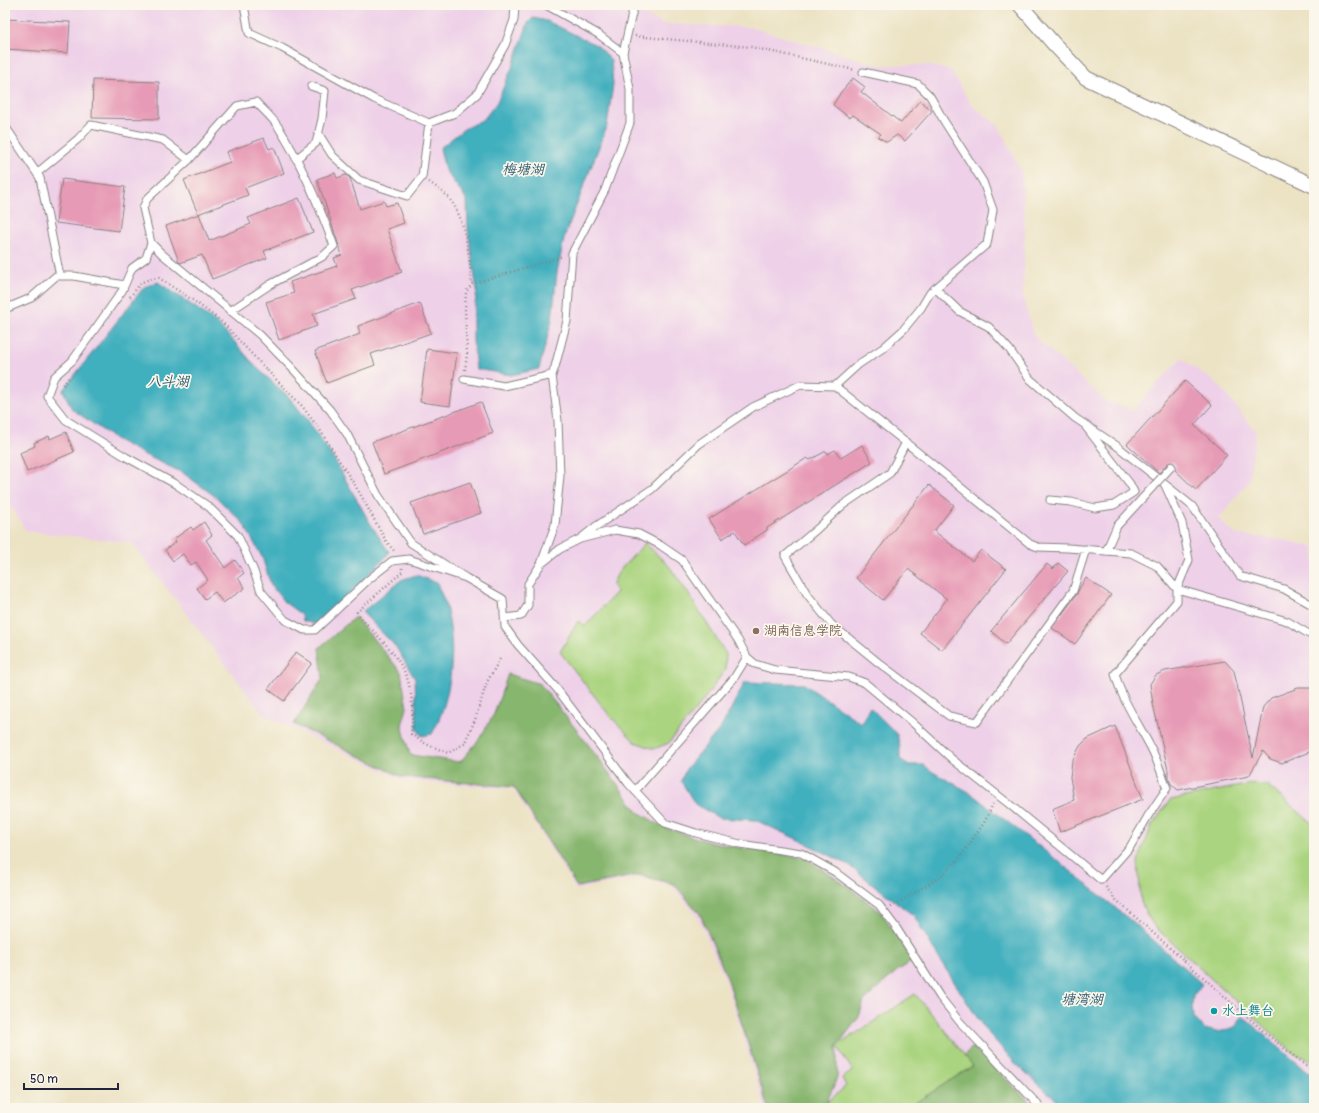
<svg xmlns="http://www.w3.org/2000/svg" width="1319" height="1113" font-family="Pangolin,'LXGW WenKai TC',sans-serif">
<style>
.built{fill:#eed0e8}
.green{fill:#aad47f;stroke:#667b5d}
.forest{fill:#87b66e;stroke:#546c54}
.water{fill:#41afbe;stroke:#32687c}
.building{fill:#e79ab5}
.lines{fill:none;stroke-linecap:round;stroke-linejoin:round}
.service-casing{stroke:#878280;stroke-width:9}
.minor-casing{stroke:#878280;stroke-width:16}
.path{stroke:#878280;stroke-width:2.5;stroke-dasharray:1 3;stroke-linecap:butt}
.service{stroke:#fff;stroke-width:7}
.minor{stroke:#fff;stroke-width:14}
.service-bridge-casing{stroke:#878280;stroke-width:9;stroke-linecap:butt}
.service-bridge{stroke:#fff;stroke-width:7}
.education-dot{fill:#8d6e63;stroke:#fbf7ec;stroke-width:1.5}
.culture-dot{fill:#0f9aa8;stroke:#fbf7ec;stroke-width:1.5}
.labels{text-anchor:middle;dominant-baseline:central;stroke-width:3.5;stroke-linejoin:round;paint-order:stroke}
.education-label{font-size:13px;fill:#785e54;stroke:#fbf7ec;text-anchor:start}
.culture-label{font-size:13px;fill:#0d838f;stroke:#fbf7ec;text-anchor:start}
.water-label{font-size:14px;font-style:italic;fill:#2e5a6f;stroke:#fbf7ec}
</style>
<rect width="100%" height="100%" fill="#fbf7ec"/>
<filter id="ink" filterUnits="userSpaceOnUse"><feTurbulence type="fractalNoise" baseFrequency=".025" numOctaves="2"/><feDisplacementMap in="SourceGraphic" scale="8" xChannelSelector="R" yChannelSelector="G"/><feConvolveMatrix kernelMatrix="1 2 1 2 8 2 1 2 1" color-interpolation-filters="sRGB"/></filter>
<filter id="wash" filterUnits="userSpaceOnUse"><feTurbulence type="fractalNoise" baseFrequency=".012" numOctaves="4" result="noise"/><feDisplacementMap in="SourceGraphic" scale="16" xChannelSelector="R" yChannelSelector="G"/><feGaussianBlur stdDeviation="0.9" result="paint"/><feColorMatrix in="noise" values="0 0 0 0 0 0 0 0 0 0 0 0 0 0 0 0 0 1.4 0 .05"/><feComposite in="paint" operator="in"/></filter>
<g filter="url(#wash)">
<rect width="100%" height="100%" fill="#ece3c4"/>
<path class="built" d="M 5,5 L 624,5 L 663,24 L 750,27 L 879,65 L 925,65 L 951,70 L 970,103 L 999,126 L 1022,173 L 1025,230 L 1023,296 L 1034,336 L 1107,402 L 1133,410 L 1181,358 L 1219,385 L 1256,432 L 1249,481 L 1219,519 L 1235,534 L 1284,540 L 1314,547 L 1314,1108 L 789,1108 L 788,1106 L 779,1108 L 765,1108 L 726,982 L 697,916 L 672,886 L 639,877 L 576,890 L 513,789 L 405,781 L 264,715 L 132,543 L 26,531 L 5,497 Z"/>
<path class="green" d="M 645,543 L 669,566 L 686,590 L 726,654 L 725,670 L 705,698 L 669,743 L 654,749 L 635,742 L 610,716 L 560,652 L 578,621 L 585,626 L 617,592 L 612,585 L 619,571 Z
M 1251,784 L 1267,785 L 1314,825 L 1314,1061 L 1294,1053 L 1218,985 L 1154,926 L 1147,915 L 1141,902 L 1138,861 L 1152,825 L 1170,800 Z
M 915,994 L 935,1018 L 973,1066 L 907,1108 L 828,1108 L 825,1104 L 846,1086 L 842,1078 L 853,1071 L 837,1046 Z"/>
<path class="forest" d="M 355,617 L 401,672 L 407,708 L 402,725 L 410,755 L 460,762 L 478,741 L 494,714 L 508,674 L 540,684 L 587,743 L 638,812 L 665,828 L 712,843 L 805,858 L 843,883 L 882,913 L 913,961 L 897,971 L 864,1001 L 859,1017 L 837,1046 L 837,1078 L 826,1104 L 828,1108 L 791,1108 L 789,1104 L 768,1108 L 728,980 L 700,914 L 674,884 L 639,875 L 577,887 L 514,787 L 402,777 L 294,724 L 323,678 L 319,648 Z
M 973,1047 L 1036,1108 L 907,1108 L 973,1066 L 964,1055 Z"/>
<path class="water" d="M 533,18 L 547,21 L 598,46 L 611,60 L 613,85 L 607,126 L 565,235 L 557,272 L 552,320 L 539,369 L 511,375 L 476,369 L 473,341 L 473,318 L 477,291 L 468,230 L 467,200 L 445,170 L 440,148 L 464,129 L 484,119 L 497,102 L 512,68 L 528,23 Z
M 158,282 L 212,319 L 233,340 L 256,367 L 288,396 L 307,419 L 334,459 L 370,523 L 389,552 L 385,558 L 350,593 L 314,624 L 303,621 L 302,615 L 284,602 L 271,585 L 262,557 L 243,523 L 216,497 L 183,473 L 145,455 L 115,439 L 72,409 L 63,390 L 144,287 Z
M 416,575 L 437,583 C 439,590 443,596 445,603 C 457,645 453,696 432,734 L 422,736 L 417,729 L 415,679 L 396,647 L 362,612 L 401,580 Z
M 745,682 L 804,684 L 861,723 L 870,707 L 897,734 L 900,747 L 900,759 L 909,765 L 924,765 L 931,771 L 969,792 L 1062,864 L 1141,929 L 1202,984 L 1193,996 L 1192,1007 L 1194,1018 L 1205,1029 L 1216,1032 L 1229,1030 L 1236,1026 L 1242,1016 L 1308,1072 L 1314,1075 L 1314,1108 L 1065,1108 L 1014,1062 L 984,1028 L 943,965 L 914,916 L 847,864 L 801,841 L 755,820 L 719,818 L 695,804 L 681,781 L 686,769 L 722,726 Z"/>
<g id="blocks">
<path class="building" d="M 5,19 L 70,22 L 68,53 L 5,49 Z
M 853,78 L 865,87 L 861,92 L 901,123 L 920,100 L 932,111 L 905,141 L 897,135 L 887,142 L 878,137 L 881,134 L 853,115 L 850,118 L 833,105 L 841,92 Z
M 93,80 L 159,82 L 159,119 L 92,118 Z
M 264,138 L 269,149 L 274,147 L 284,173 L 245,188 L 248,195 L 198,214 L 184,180 L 230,162 L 226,152 Z
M 335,173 L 337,178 L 346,175 L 350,178 L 360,209 L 384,201 L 386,206 L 397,203 L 404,223 L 387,229 L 402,272 L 352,290 L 356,299 L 313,314 L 317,326 L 279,340 L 266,302 L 294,293 L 290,282 L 337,266 L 334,258 L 342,255 L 317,179 Z
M 62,179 L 125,187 L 119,231 L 56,223 Z
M 299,198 L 313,232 L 264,251 L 267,258 L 212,279 L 202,255 L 180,263 L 179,262 L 166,226 L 199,214 L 209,241 L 251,224 L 248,218 Z
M 420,303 L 431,333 L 371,354 L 375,365 L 327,383 L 315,351 L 360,334 L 358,326 Z
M 427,349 L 457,353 L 450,406 L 420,402 Z
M 1185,381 L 1212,405 L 1194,425 L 1227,455 L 1196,490 L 1175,470 L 1176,466 L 1174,463 L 1172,462 L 1168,463 L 1159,473 L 1127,444 Z
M 481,402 L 493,433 L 384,474 L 372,442 Z
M 66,432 L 74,452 L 27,472 L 20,453 L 35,446 L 34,443 L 49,436 L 50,439 Z
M 862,445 L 872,462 L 767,528 L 767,530 L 744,545 L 735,531 L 722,539 L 709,519 L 807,458 L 810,460 L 826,451 L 828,454 L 835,450 L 841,458 Z
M 470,482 L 481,513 L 423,534 L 411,503 Z
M 929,485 L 954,505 L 934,531 L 972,561 L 981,550 L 1006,569 L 942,650 L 920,633 L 947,599 L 908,569 L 883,600 L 856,578 Z
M 204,522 L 212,535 L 206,540 L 225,568 L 235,560 L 244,573 L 238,578 L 245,588 L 223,603 L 215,592 L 205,599 L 197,588 L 208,580 L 196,562 L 191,565 L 183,554 L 173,561 L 165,550 L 176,542 L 174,539 L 191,527 L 193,530 Z
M 1058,563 L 1068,571 L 1006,644 L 991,631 L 1047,564 L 1053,569 Z
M 1086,578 L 1111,595 L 1075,644 L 1052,628 L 1077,594 L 1080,587 Z
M 296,652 L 312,663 L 284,701 L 268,689 Z
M 1225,661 L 1234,671 L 1253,758 L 1263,707 L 1271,698 L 1298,688 L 1310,688 L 1314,690 L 1314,750 L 1282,763 L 1270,759 L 1263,751 L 1249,776 L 1178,790 L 1171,784 L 1168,777 L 1168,770 L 1153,704 L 1150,684 L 1156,675 L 1165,671 Z
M 1115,726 L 1143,799 L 1060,832 L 1052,809 L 1074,800 L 1070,777 L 1072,761 L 1080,746 L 1087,739 Z"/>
</g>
</g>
<g filter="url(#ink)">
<use href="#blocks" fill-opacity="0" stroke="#878280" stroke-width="1"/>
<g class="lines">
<defs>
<path id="service" d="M 244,5 L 249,33 L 282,48 L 374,99 L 429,123 L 455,113 L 477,94 L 505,45 L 514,20 L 515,5
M 546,5 L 598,34 L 623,53 L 634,5
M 5,126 L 40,178 L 60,276
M 318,133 L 332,155 L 359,180 L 407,196 L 422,177 L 429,123
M 296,159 L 316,143 L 322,119 L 325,91 L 311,86
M 37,173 L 78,139 L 91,125 L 163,140 L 189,160
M 151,243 L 143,208 L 147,199 L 189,160 L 237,106 L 256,102 C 263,110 273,118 279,128 C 302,164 319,205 334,246 L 322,257 L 271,284 L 230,311
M 935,288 L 959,311 L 989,327 L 1009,349 L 1030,379 L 1075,418 L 1117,446 L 1192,506 L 1240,576 L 1284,589 L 1314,606
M 5,309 L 31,298 L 56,276 L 74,276 L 124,285
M 464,379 L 504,386 L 552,375 L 555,367 L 567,321 L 572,253 L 605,190 L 630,123 L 630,89 L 623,53
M 835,386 L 859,364 L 883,348 L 903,330 L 921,308 L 930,293 L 987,244 L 993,210 L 983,182 L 944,121 L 930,96 L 918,84 L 863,72
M 906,442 L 890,473 L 843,505 L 817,529 L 785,556 L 807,594 L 831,624 L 879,663 L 949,716 L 977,722 L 1073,591 L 1086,549
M 1165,485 L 1182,523 L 1189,560 L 1177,589 L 1287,621 L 1314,637
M 1050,500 L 1071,502 L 1095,508 L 1114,505 L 1134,492 L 1130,484 L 1086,427
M 580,539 L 595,527 L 652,489 L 699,444 L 753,407 L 800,385 L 835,386 L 920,454 L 1030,544 L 1038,547 L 1068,548 L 1131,553 L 1157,566 L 1177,589 L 1177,601 L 1115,674 C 1123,703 1139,724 1152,750 C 1158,762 1162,776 1167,788 L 1148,816 L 1130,847 L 1101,880 L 1009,804 L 953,760 L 913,723 L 865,683 L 849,677 L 775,670 L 755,664 L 747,657
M 1106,551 L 1117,526
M 541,564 L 555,525 L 560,476 L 558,421 L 552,375
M 466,578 L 409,559 L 392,561 L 368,580 L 315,630 L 304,630 L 285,620 L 261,591 L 253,569 L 238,536 L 209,507 L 177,485 L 126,457 L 66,420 L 47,396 L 54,377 L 72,361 L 100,322 L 122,291 L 132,268 L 146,258 L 151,243 L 162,254 L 260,335 L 293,369 L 330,410 L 347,434 L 378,495 L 411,543 L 466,578 L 503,599 L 505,627 L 518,645 L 557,689 L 628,783 L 665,823 L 696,833 L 740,844 L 801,853 L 835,872 L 879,905 L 897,929 L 940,997 L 959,1021 L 1041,1108
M 505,618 L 521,616 L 528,605 L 528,584 L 541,564 L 560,549 L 580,539 L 615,530 L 639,534 L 660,545 L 682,560 L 738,640 L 747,657 L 734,678 L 635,791"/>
<path id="minor" d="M 1020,5 L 1053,43 L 1086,78 L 1314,186"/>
</defs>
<use href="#service" class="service-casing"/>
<use href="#minor" class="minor-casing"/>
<path class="path" d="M 635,36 L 751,47 L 855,70
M 429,182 C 438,188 448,195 454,205 C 467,228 469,258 472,284
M 130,297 C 141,283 140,280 159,278 L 194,301 L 222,322 L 262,365 L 302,406 L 320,430 L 359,492 L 386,541 L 395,552
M 465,370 L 467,354 L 465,309 L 466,292 L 472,284 L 563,256
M 63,385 L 69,378
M 402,568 L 402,572 L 357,612 L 362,619 C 375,633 389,646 399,662 C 413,682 414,711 411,734 L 426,744 L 448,753 L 464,744 L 475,720 L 487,682 L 500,659
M 1106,887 L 1114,898 L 1270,1037 L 1310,1069 L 1314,1069
M 891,907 L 940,877 L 958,860 L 984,823 L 993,804"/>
<use href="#service" class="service"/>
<use href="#minor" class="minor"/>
<defs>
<path id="service-bridge" d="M 1117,526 L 1171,467"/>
</defs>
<use href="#service-bridge" class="service-bridge-casing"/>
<use href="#service-bridge" class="service-bridge"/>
</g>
</g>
<circle class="education-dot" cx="756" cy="631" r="4"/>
<circle class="culture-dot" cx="1214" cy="1011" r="4"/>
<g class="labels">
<g class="education-label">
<text x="764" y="631">湖南信息学院</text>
</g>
<g class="culture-label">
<text x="1222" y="1011">水上舞台</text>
</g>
<g class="water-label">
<text x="523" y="169">梅塘湖</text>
<text x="168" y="381">八斗湖</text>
<text x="1082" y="999">塘湾湖</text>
</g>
</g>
<rect width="1319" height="1113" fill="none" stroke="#fbf7ec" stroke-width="20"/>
<path d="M24 1083v6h94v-6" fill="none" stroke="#22223b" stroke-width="2"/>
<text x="30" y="1083" font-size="12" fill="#22223b" stroke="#fbf7ec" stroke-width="3" paint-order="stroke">50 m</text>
</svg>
